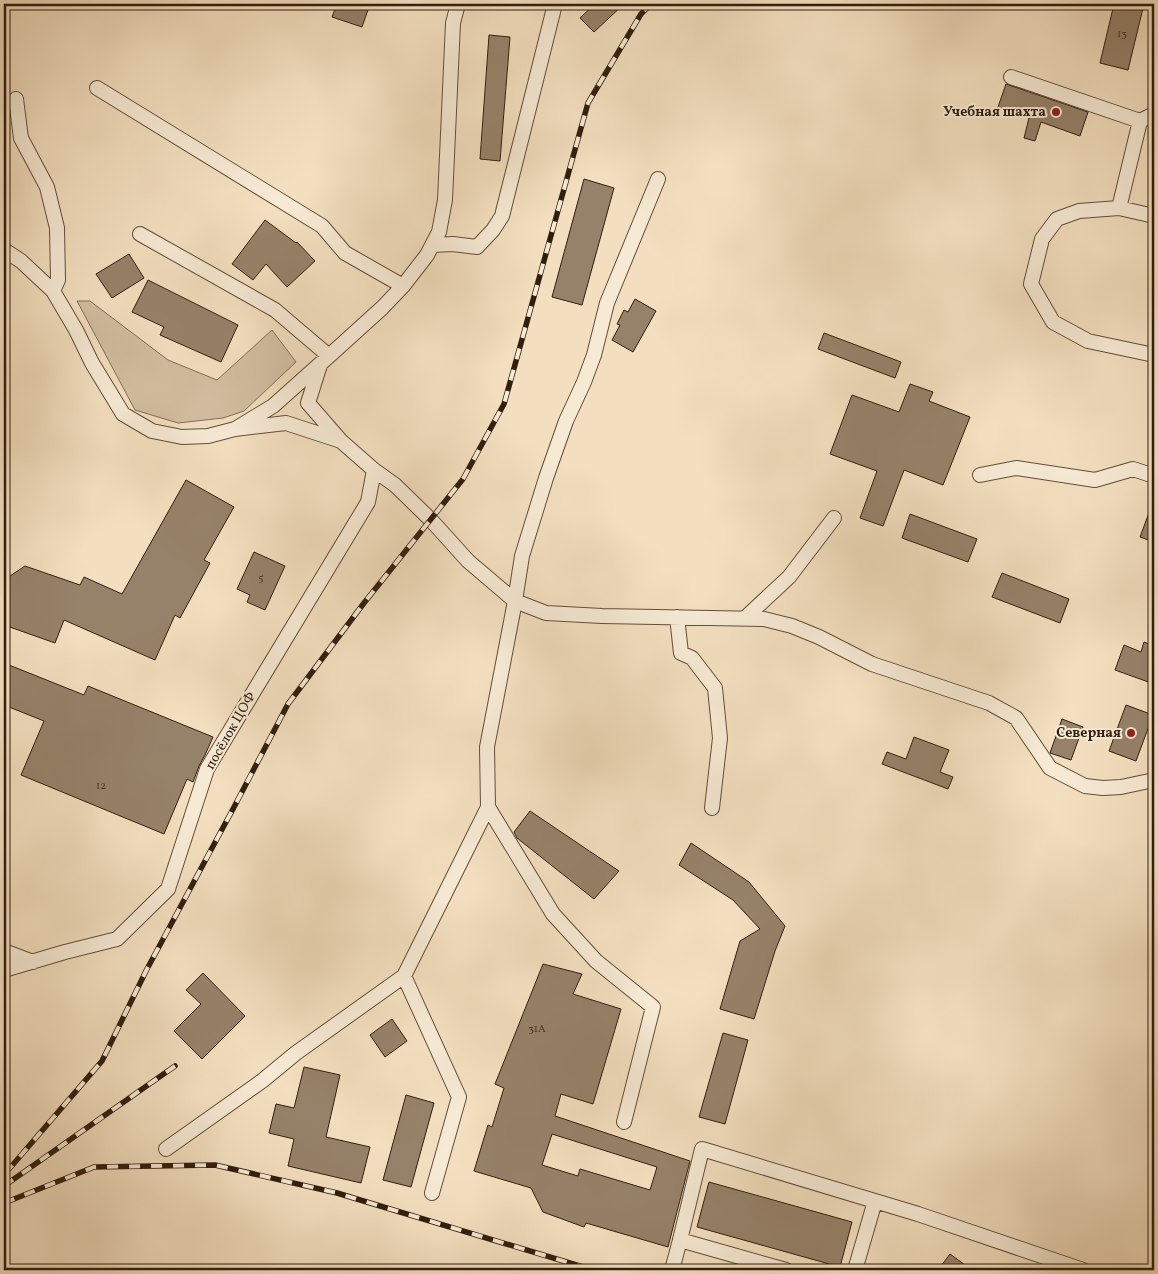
<svg xmlns="http://www.w3.org/2000/svg" width="1158" height="1274" font-family="Vollkorn,serif">
<style>
.green{fill:#d2bea1;stroke:#826e58}
.building{fill:#96826a;stroke:#311e0e;fill-rule:evenodd}
.lines{fill:none;stroke-linecap:round;stroke-linejoin:round}
.minor-casing{stroke:#624e3a;stroke-width:16}
.minor{stroke:#f7ead5;stroke-width:14}
.rail-casing{stroke:#311e0e;stroke-width:5.5}
.rail{stroke:#f7ead5;stroke-width:4;stroke-dasharray:11;stroke-linecap:butt}
.poi-dot{fill:#8f2418;stroke:#f7ead5;stroke-width:2}
.labels{text-anchor:middle;dominant-baseline:central;stroke-width:4;stroke-linejoin:round;paint-order:stroke}
.number-label{font-size:11px;fill:#4a3725}
.poi-label{font-size:14px;font-weight:bold;fill:#311e0e;stroke:#f7ead5;text-anchor:end}
.street-label{font-size:14px;fill:#311e0e;stroke:#f7ead5}
</style>
<rect width="100%" height="100%" fill="#f3dfbf"/>
<filter id="stains"><feTurbulence type="fractalNoise" baseFrequency=".004" numOctaves="4"/><feColorMatrix values="0 0 0 0 .2 0 0 0 0 .09 0 0 0 0 .02 0 0 0 .5 -.17"/></filter>
<radialGradient id="worn" r=".72"><stop offset=".6" stop-color="#630" stop-opacity="0"/><stop offset="1" stop-color="#630" stop-opacity=".3"/></radialGradient>
<path class="green" d="M 77,301 L 90,301 L 168,360 L 217,380 L 272,330 L 296,362 L 244,411 L 223,418 L 178,423 L 135,410 Z"/>
<path class="building" d="M 337,4 L 370,4 L 362,27 L 332,17 Z
M 595,4 L 624,4 L 594,32 L 580,18 Z
M 1114,4 L 1144,4 L 1128,70 L 1100,63 Z
M 489,35 L 510,37 L 500,161 L 480,159 Z
M 1006,84 L 1088,112 L 1080,136 L 1041,122 L 1035,141 L 1024,138 L 1029,118 L 998,107 Z
M 584,179 L 614,188 L 582,305 L 552,297 Z
M 265,220 L 296,243 L 297,242 L 315,261 L 287,287 L 266,264 L 253,280 L 232,264 Z
M 129,254 L 144,278 L 112,298 L 96,274 Z
M 148,280 L 238,325 L 221,362 L 160,335 L 164,327 L 132,312 Z
M 635,299 L 656,311 L 633,352 L 612,340 L 620,325 L 617,324 L 624,310 L 628,312 Z
M 824,333 L 901,362 L 895,378 L 818,349 Z
M 910,384 L 933,392 L 929,401 L 970,417 L 943,485 L 904,470 L 883,526 L 860,518 L 877,471 L 830,454 L 852,395 L 899,412 Z
M 186,480 L 234,507 L 204,560 L 210,563 L 180,618 L 175,615 L 155,660 L 64,620 L 55,643 L 4,625 L 4,580 L 25,566 L 80,585 L 84,577 L 122,594 Z
M 1153,502 L 1154,502 L 1154,542 L 1140,537 Z
M 910,514 L 977,539 L 968,562 L 902,538 Z
M 254,552 L 285,566 L 265,610 L 247,602 L 250,595 L 237,589 Z
M 1002,573 L 1069,599 L 1060,623 L 992,597 Z
M 1144,642 L 1154,646 L 1154,684 L 1115,670 L 1124,645 L 1141,652 Z
M 4,663 L 84,695 L 88,686 L 213,737 L 205,755 L 199,766 L 193,782 L 187,779 L 164,834 L 21,775 L 44,721 L 4,705 Z
M 1126,705 L 1153,715 L 1136,761 L 1109,751 Z
M 1062,719 L 1083,727 L 1071,760 L 1050,753 Z
M 914,737 L 949,750 L 940,772 L 953,777 L 948,789 L 882,764 L 887,752 L 906,759 Z
M 530,811 L 619,871 L 594,899 L 517,838 L 514,832 Z
M 691,843 L 749,882 L 785,926 L 775,951 L 754,1019 L 720,1009 L 740,941 L 760,929 L 733,900 L 679,865 Z
M 543,964 L 582,974 L 573,994 L 621,1009 L 593,1104 L 561,1094 L 555,1116 L 690,1161 L 668,1247 L 586,1223 L 584,1227 L 543,1212 L 531,1188 L 474,1171 L 488,1125 L 492,1127 L 504,1088 L 495,1084 ZM 552,1134 L 657,1167 L 650,1190 L 580,1169 L 578,1176 L 542,1165 Z
M 203,973 L 245,1016 L 202,1059 L 174,1031 L 201,1004 L 186,990 Z
M 392,1019 L 407,1041 L 385,1057 L 370,1035 Z
M 723,1033 L 748,1040 L 725,1124 L 699,1117 Z
M 304,1067 L 340,1075 L 326,1137 L 370,1147 L 361,1183 L 288,1166 L 294,1139 L 269,1133 L 276,1104 L 294,1108 Z
M 406,1095 L 434,1103 L 411,1187 L 383,1180 Z
M 709,1182 L 852,1222 L 840,1267 L 697,1227 Z
M 950,1254 L 972,1270 L 938,1270 Z"/>
<g class="lines">
<defs>
<path id="minor" d="M 1011,77 L 1140,121 L 1154,114
M 97,88 L 322,226 L 345,253 L 403,286
M 16,99 L 21,138 L 47,187 L 57,228 L 58,280 L 53,291
M 1119,208 L 1140,121
M 1154,216 L 1119,208 L 1079,211 L 1057,219 L 1042,239 L 1031,284 L 1053,322 L 1088,341 L 1154,355
M 140,234 L 275,310 L 329,356
M 433,245 L 453,244 L 477,247 L 493,230 L 502,216 L 555,4
M 4,250 L 21,261 L 53,291 L 76,330 L 92,363 L 123,414 L 152,431 L 182,437 L 208,436 L 235,429 L 273,406 L 329,356 L 382,308 L 403,286 L 427,255 L 439,232 L 445,200 L 453,23 L 458,4
M 320,365 L 308,403 L 341,441
M 235,429 L 286,423 L 341,441 L 374,470 L 395,485 L 431,520 L 468,561 L 515,601 L 546,613 L 602,616 L 764,619 L 792,626 L 819,637 L 872,664 L 989,703 L 1016,718 L 1050,768 L 1085,786 L 1103,788 L 1121,787 L 1154,780
M 980,475 L 1016,468 L 1095,480 L 1133,469 L 1154,476
M 677,617 L 681,653 L 692,658 L 715,688 L 720,738 L 712,808
M 745,618 L 789,577 L 834,518
M 488,807 L 553,914 L 596,961 L 653,1007 L 624,1122
M 4,951 L 33,962
M 4,970 L 65,952 L 117,939 L 168,889 L 207,769 L 368,502 L 374,470
M 404,976 L 459,1097 L 432,1193
M 166,1149 L 262,1081 L 296,1053 L 404,976 L 488,807 L 487,747 L 515,601 L 522,556 L 546,478 L 566,421 L 584,382 L 594,355 L 607,303 L 658,179
M 672,1270 L 680,1240
M 786,1270 L 680,1240 L 702,1149 L 918,1214 L 1083,1270
M 855,1270 L 875,1201"/>
</defs>
<use href="#minor" class="minor-casing"/>
<use href="#minor" class="minor"/>
<defs>
<path id="rail" d="M 4,1172 L 10,1168 L 102,1061 L 147,969 L 233,809 L 288,704 L 364,603 L 463,479 L 504,404 L 588,103 L 641,14 L 651,4
M 4,1186 L 175,1066
M 4,1203 L 94,1167 L 215,1165 L 337,1193 L 593,1270"/>
</defs>
<use href="#rail" class="rail-casing"/>
<use href="#rail" class="rail"/>
</g>
<g class="poi-dot">
<circle cx="1056" cy="112" r="5"/>
<circle cx="1131" cy="733" r="5"/>
</g>
<g class="labels">
<g class="number-label">
<text x="1122" y="34">13</text>
<text x="261" y="578">5</text>
<text x="101" y="786">12</text>
<text x="537" y="1029">31А</text>
</g>
<g class="poi-label">
<text x="1046" y="112">Учебная шахта</text>
<text x="1121" y="733">Северная</text>
</g>
<g class="street-label">
<text transform="translate(231 731) rotate(-60)">посёлок ЦОФ</text>
</g>
</g>
<rect width="1158" height="1274" fill="none" stroke="#f3dfbf" stroke-width="20"/>
<rect x="5" y="5" width="1148" height="1264" fill="none" stroke="#311e0e" stroke-width="2.5"/>
<rect x="10" y="10" width="1138" height="1254" fill="none" stroke="#311e0e"/>
<rect width="100%" height="100%" filter="url(#stains)"/>
<rect width="100%" height="100%" fill="url(#worn)"/>
</svg>
